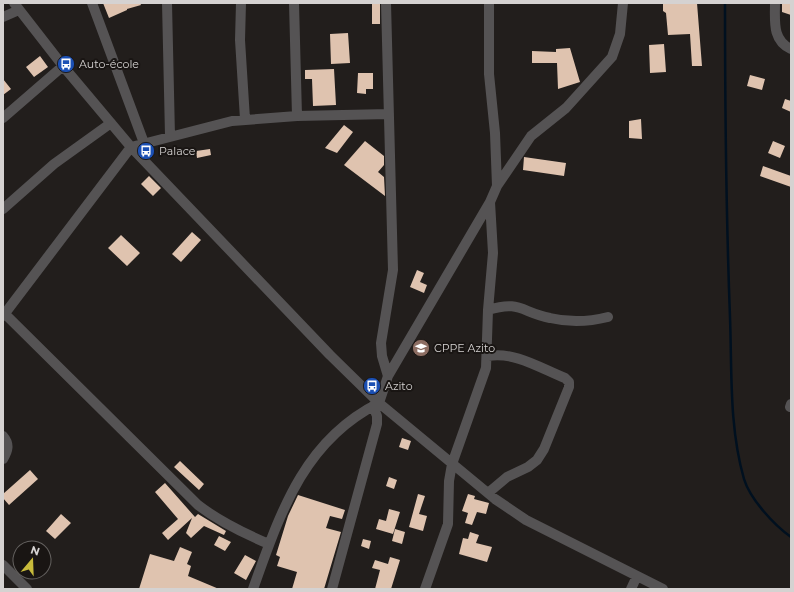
<svg xmlns="http://www.w3.org/2000/svg" width="794" height="592" font-family="Montserrat,sans-serif">
<style>
.lines{fill:none;stroke-linecap:round;stroke-linejoin:round}
.stream{stroke:#00101f;stroke-width:2.5}
.building{fill:#dfc3af}
.minor{stroke:#555354;stroke-width:10}
.labels{text-anchor:middle;dominant-baseline:central;stroke-width:4;stroke-linejoin:round;paint-order:stroke}
.poi-label{font-size:11px;fill:#d5d2d1;stroke:#191513;text-anchor:start}
</style>
<rect width="100%" height="100%" fill="#221e1c"/>
<g class="lines">
<path class="stream" d="M 725,3 C 725,108 726,212 730,317 C 732,371 729,427 744,479 C 750,499 774,525 791,537"/>
</g>
<path class="building" d="M 103,3 L 140,3 L 141,5 L 127,9 L 127,10 L 109,18 Z
M 663,3 L 697,3 L 702,66 L 692,66 L 690,34 L 668,35 L 666,13 L 663,11 Z
M 782,3 L 791,3 L 791,15 L 782,12 Z
M 372,4 L 380,4 L 380,24 L 372,24 Z
M 348,33 L 350,63 L 331,64 L 330,34 Z
M 664,44 L 666,72 L 650,73 L 649,45 Z
M 570,48 L 580,82 L 558,89 L 557,63 L 532,63 L 532,51 L 556,52 L 556,49 Z
M 40,56 L 48,67 L 34,77 L 26,67 Z
M 334,69 L 336,105 L 313,106 L 312,79 L 305,79 L 305,70 Z
M 358,73 L 373,73 L 373,89 L 366,89 L 366,94 L 357,93 Z
M 750,75 L 765,79 L 762,90 L 747,86 Z
M 3,79 L 11,89 L 3,95 Z
M 785,99 L 791,101 L 791,112 L 782,108 Z
M 641,119 L 642,139 L 629,138 L 629,121 Z
M 344,125 L 353,132 L 337,153 L 325,148 Z
M 365,141 L 384,156 L 384,165 L 378,172 L 384,177 L 385,196 L 344,165 Z
M 773,141 L 785,146 L 780,158 L 768,153 Z
M 210,149 L 211,155 L 197,158 L 196,151 Z
M 524,157 L 566,163 L 564,176 L 523,170 Z
M 763,166 L 791,176 L 791,187 L 760,176 Z
M 149,176 L 161,188 L 153,196 L 141,184 Z
M 192,232 L 201,240 L 181,262 L 172,254 Z
M 121,235 L 140,253 L 127,266 L 108,248 Z
M 417,270 L 424,273 L 420,282 L 427,285 L 424,293 L 410,287 Z
M 402,438 L 411,441 L 408,450 L 399,447 Z
M 180,461 L 204,484 L 199,490 L 174,467 Z
M 30,470 L 38,479 L 9,505 L 3,498 L 3,494 Z
M 389,477 L 397,480 L 394,489 L 386,486 Z
M 165,483 L 195,517 L 198,514 L 226,531 L 224,535 L 204,526 L 191,538 L 186,533 L 192,518 L 168,540 L 162,533 L 178,519 L 155,492 Z
M 418,494 L 425,496 L 419,514 L 427,516 L 423,531 L 409,527 Z
M 468,494 L 475,496 L 474,499 L 489,503 L 486,514 L 477,512 L 472,525 L 465,523 L 468,513 L 462,511 Z
M 298,495 L 345,510 L 342,519 L 330,516 L 326,528 L 341,532 L 324,589 L 292,589 L 297,572 L 277,566 L 280,557 L 276,555 L 288,516 Z
M 389,509 L 400,512 L 393,534 L 376,529 L 379,519 L 386,521 Z
M 61,514 L 71,523 L 55,539 L 46,531 Z
M 395,529 L 405,532 L 402,544 L 392,541 Z
M 470,532 L 479,535 L 476,543 L 492,547 L 487,562 L 459,554 L 463,538 L 468,539 Z
M 219,536 L 231,542 L 225,551 L 214,545 Z
M 363,539 L 371,541 L 369,549 L 361,546 Z
M 180,547 L 192,552 L 187,564 L 191,566 L 188,576 L 219,589 L 139,589 L 150,554 L 174,561 Z
M 245,555 L 256,561 L 246,580 L 234,573 Z
M 390,557 L 400,560 L 391,589 L 375,589 L 380,570 L 372,568 L 375,560 L 388,564 Z"/>
<g class="lines">
<path class="minor" d="M 14,3 L 63,66 L 131,147 L 330,355 L 379,403 L 495,499 L 526,520 L 663,589
M 92,3 L 144,143
M 167,3 L 170,136
M 241,3 L 240,40 L 245,119
M 294,3 L 297,116 L 389,114
M 386,3 L 393,270 L 381,343 L 382,356 L 388,376
M 489,3 L 489,74 L 495,133 L 497,186
M 775,3 C 775,21 772,40 791,49
M 3,17 L 19,10
M 3,118 L 63,66
M 3,209 L 54,164 L 111,123
M 488,310 C 520,300 521,312 550,318 C 571,323 588,322 608,317
M 5,314 L 198,505 C 220,522 243,533 269,544
M 3,316 L 131,147 L 232,121 L 297,116
M 790,407 L 791,404
M 3,436 C 10,444 8,451 3,459
M 488,493 L 507,477 L 528,467 L 537,460 L 544,449 L 569,387 L 569,382 L 565,378 C 542,369 514,351 488,356
M 3,565 L 27,589
M 253,589 C 280,514 303,441 379,403 L 388,376 L 490,202 L 497,186 L 531,136 L 566,108 L 612,57 L 620,34 L 623,3
M 332,589 L 377,424 L 377,416 L 373,406
M 425,589 L 448,524 L 449,481 L 452,464 L 486,368 L 488,310 L 493,253 L 490,202
M 631,589 L 637,576"/>
</g>
<defs>
<symbol id="bus-disc" viewBox="-11 -11 22 22"><circle r="9.5" fill="#1a4fb4" stroke="#191513"/><path d="M-5-6H5V4H4V6H2V4H-2V6H-4V4H-5ZM-3.5-4V0h7V-4ZM-3.5 1.2v1.5H-2V1.2ZM2 1.2v1.5H3.5V1.2Z" fill="#fff"/></symbol>
<symbol id="school-disc" viewBox="-11 -11 22 22"><circle r="9.5" fill="#8d6e63" stroke="#191513"/><path d="M0-5L7-2L0 1L-7-2ZM-4 1L0 2.5L4 1V4Q0 6-4 4Z" fill="#fff"/></symbol>
</defs>
<g fill-rule="evenodd">
<use href="#bus-disc" x="56" y="54" width="20" height="20"/>
<use href="#bus-disc" x="136" y="141" width="20" height="20"/>
<use href="#school-disc" x="411" y="338" width="20" height="20"/>
<use href="#bus-disc" x="362" y="376" width="20" height="20"/>
</g>
<g class="labels">
<g class="poi-label">
<text x="79" y="64">Auto-école</text>
<text x="159" y="151">Palace</text>
<text x="434" y="348">CPPE Azito</text>
<text x="385" y="386">Azito</text>
</g>
</g>
<rect width="794" height="592" fill="none" stroke="#d5d2d1" stroke-width="8"/>
<g transform="translate(32 560) rotate(19)"><circle r="19" fill="#191513" stroke="#64615f"/>
<path d="M0-3L7 15L0 10L-7 15Z" fill="#c8bb3b"/>
<text y="-6" font-size="11" font-weight="bold" text-anchor="middle" fill="#d5d2d1">N</text>
</g>
</svg>
